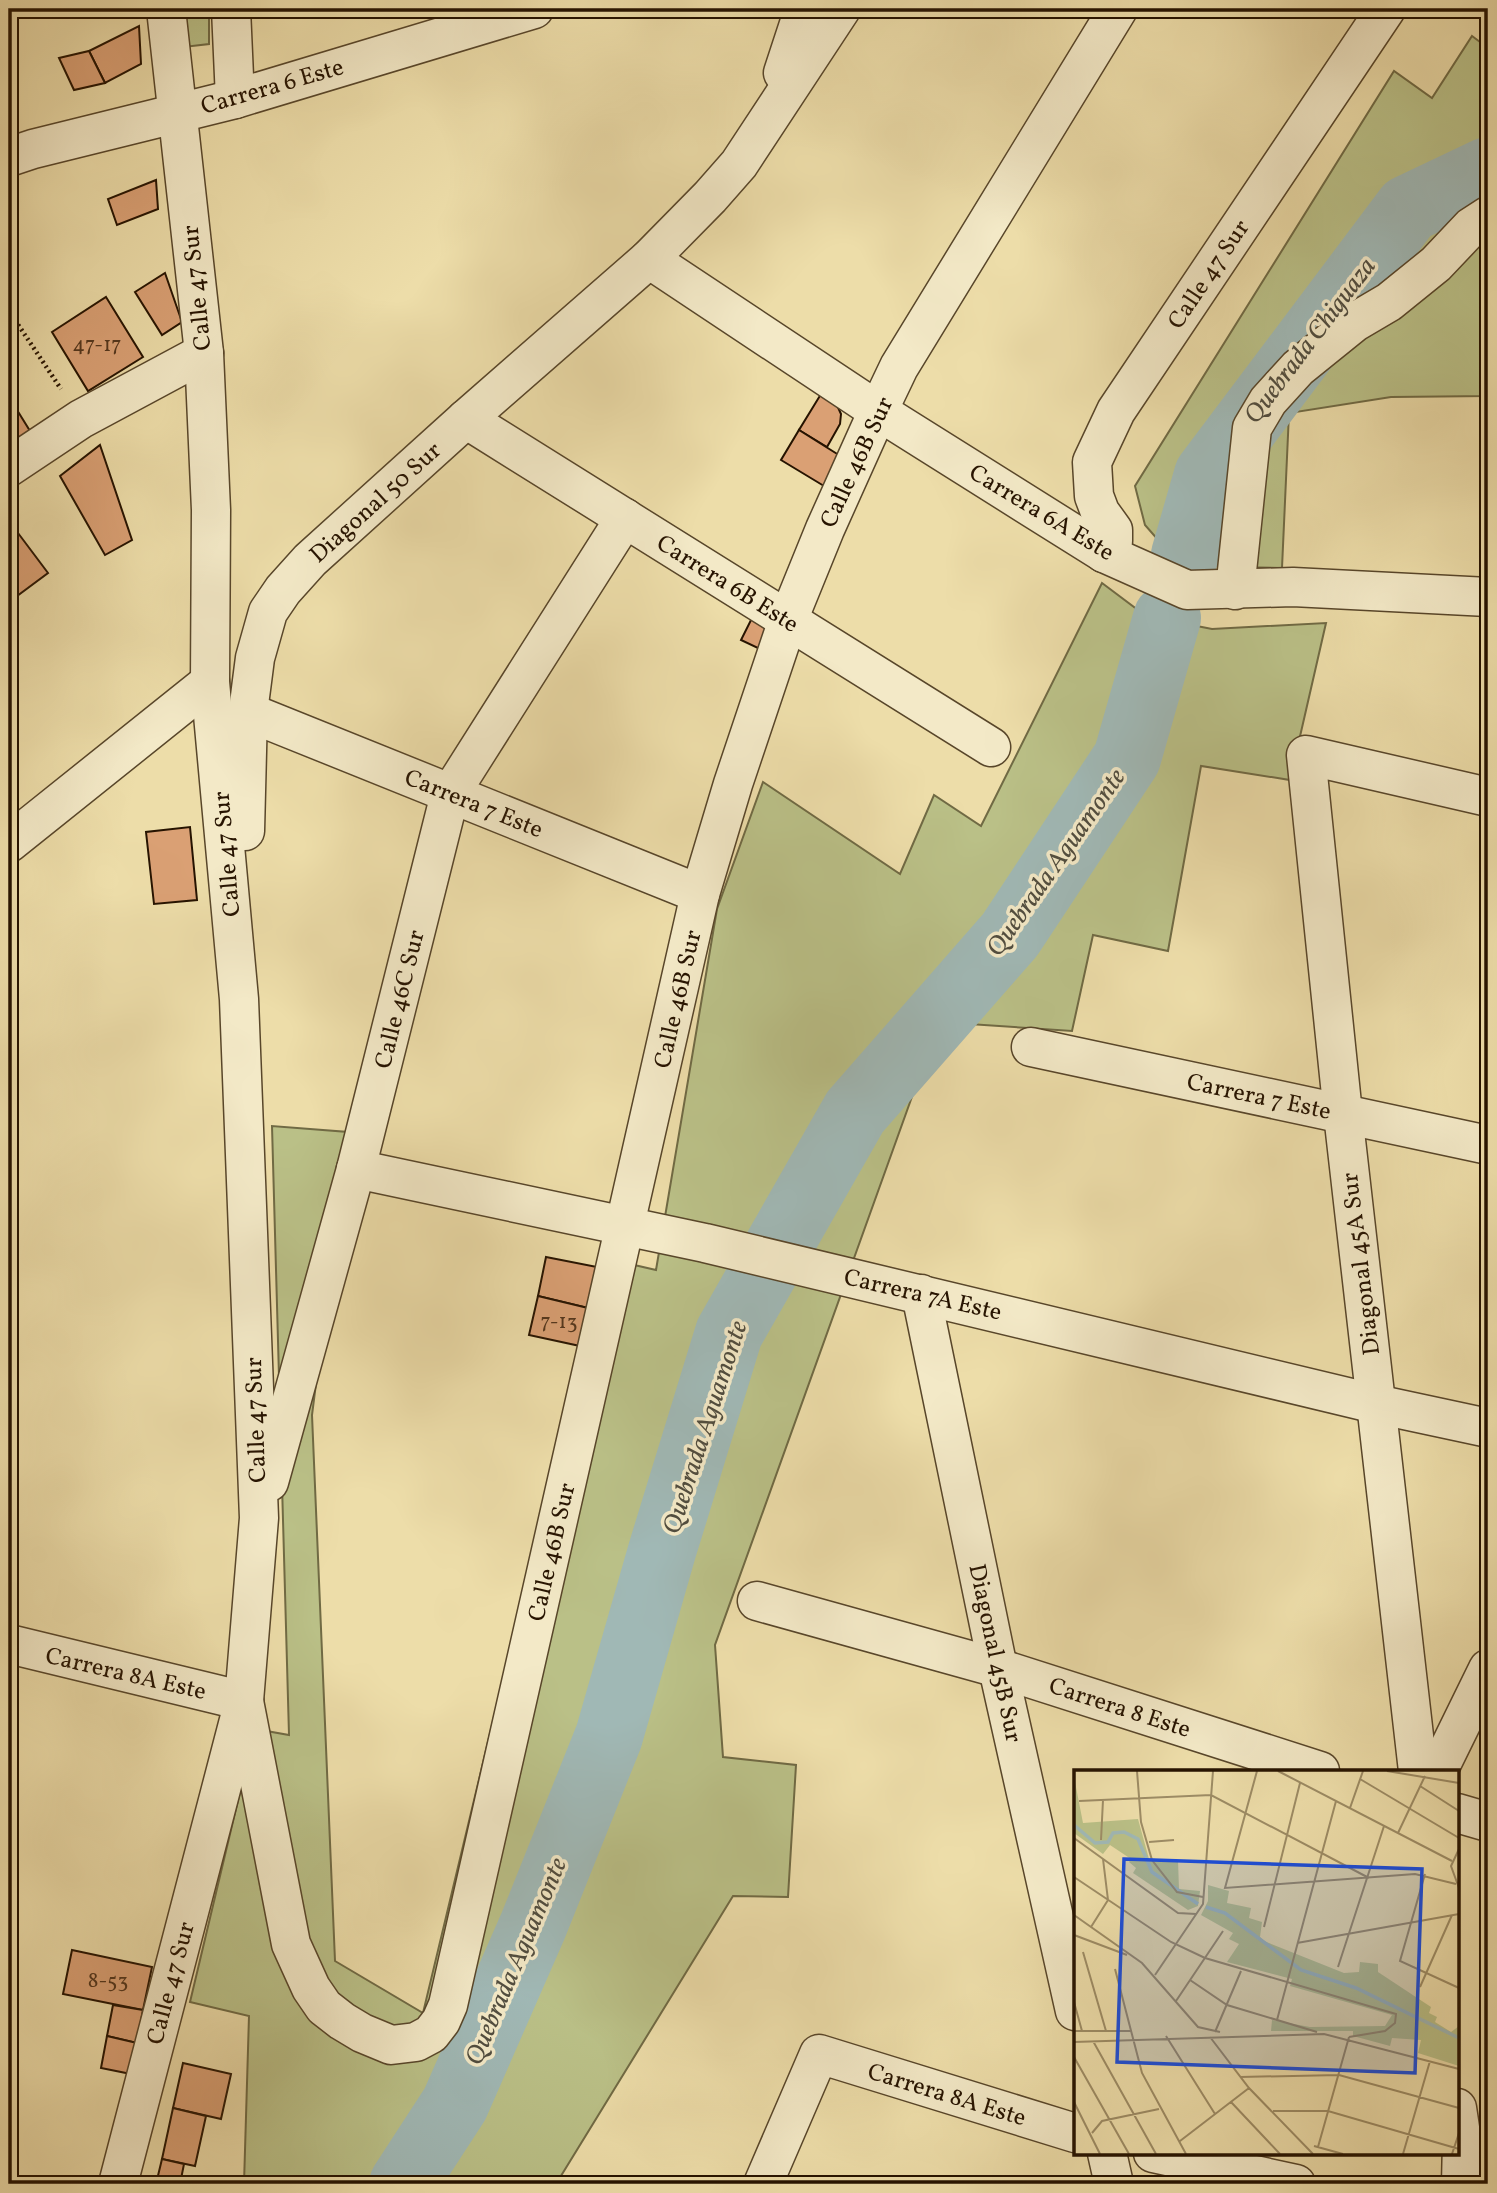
<svg xmlns="http://www.w3.org/2000/svg" width="1497" height="2193" font-family="Vollkorn,serif">
	<style>
		.green { fill: #bac087; stroke: #706a44; stroke-width: 2 }
		.lines { fill: none; stroke-linecap: round; stroke-linejoin: round }
		.river { stroke: #a0b8b5; stroke-width: 68 }
		.building { fill: #daa074; stroke: #261300; stroke-width: 2 }
		.minor-casing { stroke: #58462a; stroke-width: 41 }
		.path { stroke: #261300; stroke-width: 4.5; stroke-dasharray: 2 3.5; stroke-linecap: butt }
		.minor { stroke: #f3e9c7; stroke-width: 38 }
		.labels { text-anchor: middle; stroke-width: 7; stroke-linejoin: round; paint-order: stroke }
		.number-label { font-size: 21px; fill: #53361d }
		.street-label { font-size: 24px; fill: #261300; stroke: #f3e9c7 }
		.water-label { font-size: 26px; font-style: italic; fill: #514d3f; stroke: #f3e9c7 }
		.inset-river { fill: none; stroke: #a0b8b5; stroke-width: 3.5 }
		.inset-road { fill: none; stroke: #9d8c65; stroke-width: 2 }
		.view { fill: #1d4ed8; fill-opacity: 0.15; stroke: #1d4ed8; stroke-width: 3.5 }
		.inset-edge { fill: none; stroke: #261300; stroke-width: 3.5 }
	</style>
	<rect width="100%" height="100%" fill="#eddda9"/>
	<filter id="stains"><feTurbulence type="fractalNoise" baseFrequency=".00286" numOctaves="4"/><feColorMatrix values="0 0 0 0 .2 0 0 0 0 .09 0 0 0 0 .02 0 0 0 .5 -.17"/></filter>
	<radialGradient id="worn" r=".72"><stop offset=".6" stop-color="#630" stop-opacity="0"/><stop offset="1" stop-color="#630" stop-opacity=".3"/></radialGradient>
	<!-- green -->
	<g class="green">
		<path d="M181,9H209V44L184,47Z"/>
		<path d="M1472,36L1488,48V396L1391,397L1289,413L1282,568L1233,567L1173,557L1145,525L1135,486L1394,71L1432,98Z"/>
		<path d="M1102,583L1146,616L1212,629L1326,623L1290,780L1201,766L1168,951L1093,935L1072,1031L954,1023L927,1055L715,1645L723,1757L796,1765L788,1897L733,1896L556,2184H244L249,2016L190,2002L255,1729L289,1735L272,1126L348,1132L312,1415L335,1961L423,2013L604,1258L656,1270L717,909L763,782L900,874L934,795L981,826Z"/>
	</g>
	<g class="lines">
		<!-- river -->
		<g class="river">
			<path d="M1185,555L1208,475L1408,209L1488,171"/>
			<path d="M403,2184L455,2104L533,1926L609,1736L662,1551L729,1333L855,1112L1010,935L1127,758L1167,618"/>
		</g>
	</g>
	<!-- building -->
	<g class="building">
		<path d="M139,26L141,64L105,83L89,51Z"/>
		<path d="M89,51L105,83L74,90L59,58Z"/>
		<path d="M156,180L158,209L117,225L108,199Z"/>
		<path d="M165,273L182,322L162,335L135,292Z"/>
		<path d="M106,297L143,357L88,391L52,332Z"/>
		<path d="M821,394L836,403L841,414L840,424L827,447L799,430Z"/>
		<path d="M9,397L30,431L9,445Z"/>
		<path d="M799,430L842,457L824,486L781,460Z"/>
		<path d="M100,445L132,540L105,555L60,476Z"/>
		<path d="M9,521L48,573L9,602Z"/>
		<path d="M755,612L775,622L762,650L741,640Z"/>
		<path d="M190,827L197,900L154,904L146,832Z"/>
		<path d="M546,1257L597,1267L588,1308L538,1296Z"/>
		<path d="M538,1296L588,1308L580,1346L529,1335Z"/>
		<path d="M72,1950L152,1967L143,2010L63,1994Z"/>
		<path d="M113,2005L143,2010L137,2043L107,2036Z"/>
		<path d="M107,2036L137,2043L131,2074L101,2068Z"/>
		<path d="M183,2063L231,2074L221,2119L173,2108Z"/>
		<path d="M173,2108L206,2116L195,2166L162,2159Z"/>
		<path d="M162,2159L184,2164L180,2184H156Z"/>
	</g>
	<g class="lines">
		<defs>
			<g id="minor">
				<path d="M231,9L235,99"/>
				<path d="M783,73L804,9"/>
				<path d="M9,157L33,149L235,99L534,9"/>
				<path d="M649,259L878,411L1104,553L1187,590L1293,587L1488,597"/>
				<path d="M466,419L991,747"/>
				<path d="M9,467L81,419L204,353"/>
				<path d="M1104,553L1113,541V530L1100,512L1094,496L1092,462L1116,411L1386,9"/>
				<path d="M1235,590L1252,428L1268,401L1298,368L1355,322L1389,302L1436,264L1471,227L1488,216"/>
				<path d="M248,712L700,894"/>
				<path d="M245,831L248,712L255,658L268,612L283,590L310,560L466,419L649,259L710,197L739,164L841,9"/>
				<path d="M9,843L210,682"/>
				<path d="M1031,1047L1488,1145"/>
				<path d="M356,1169L705,1243L1376,1404L1488,1428"/>
				<path d="M921,1294L998,1668L1075,2011"/>
				<path d="M269,1482L356,1169L450,794L625,518"/>
				<path d="M757,1601L998,1668L1320,1771"/>
				<path d="M9,1644L244,1701"/>
				<path d="M244,1701L291,1944L311,1988L324,2007L342,2021L362,2033L391,2045L416,2042L431,2034L441,2021L448,2005L700,894L733,784L788,620L825,529L878,411L899,367L1118,9"/>
				<path d="M1418,1771L1343,1114L1306,755L1488,797"/>
				<path d="M1438,1771L1488,1669"/>
				<path d="M1457,1813L1488,1822"/>
				<path d="M1457,2108L1462,2141L1461,2184"/>
				<path d="M1107,2153L1114,2184"/>
				<path d="M1153,2153L1296,2184"/>
				<path d="M118,2184L244,1701L259,1518L239,999L210,682L211,510L204,353L166,9"/>
				<path d="M763,2184L819,2054L1075,2133"/>
			</g>
		</defs>
		<!-- minor casing -->
		<use href="#minor" class="minor-casing"/>
		<!-- path -->
		<path class="path" d="M9,311L61,389"/>
		<!-- minor -->
		<use href="#minor" class="minor"/>
	</g>
	<g class="labels">
		<!-- number labels -->
		<g class="number-label">
			<text x="97" y="351">47-17</text>
			<text x="559" y="1328">7-13</text>
			<text x="108" y="1987">8-53</text>
		</g>
		<!-- street labels -->
		<g class="street-label">
			<text transform="translate(272 86) rotate(-16)" y="8">Carrera 6 Este</text>
			<text transform="translate(1208 274) rotate(-56)" y="8">Calle 47 Sur</text>
			<text transform="translate(196 288) rotate(-96)" y="8">Calle 47 Sur</text>
			<text transform="translate(856 462) rotate(-65)" y="8">Calle 46B Sur</text>
			<text transform="translate(375 502) rotate(-42)" y="8">Diagonal 50 Sur</text>
			<text transform="translate(1042 512) rotate(31)" y="8">Carrera 6A Este</text>
			<text transform="translate(728 583) rotate(32)" y="8">Carrera 6B Este</text>
			<text transform="translate(474 803) rotate(22)" y="8">Carrera 7 Este</text>
			<text transform="translate(226 854) rotate(-95)" y="8">Calle 47 Sur</text>
			<text transform="translate(399 999) rotate(-76)" y="8">Calle 46C Sur</text>
			<text transform="translate(677 999) rotate(-77)" y="8">Calle 46B Sur</text>
			<text transform="translate(1259 1096) rotate(12)" y="8">Carrera 7 Este</text>
			<text transform="translate(1360 1264) rotate(-97)" y="8">Diagonal 45A Sur</text>
			<text transform="translate(923 1294) rotate(13)" y="8">Carrera 7A Este</text>
			<text transform="translate(255 1420) rotate(-92)" y="8">Calle 47 Sur</text>
			<text transform="translate(551 1552) rotate(-77)" y="8">Calle 46B Sur</text>
			<text transform="translate(996 1653) rotate(78)" y="8">Diagonal 45B Sur</text>
			<text transform="translate(126 1673) rotate(13)" y="8">Carrera 8A Este</text>
			<text transform="translate(1120 1707) rotate(18)" y="8">Carrera 8 Este</text>
			<text transform="translate(170 1983) rotate(-75)" y="8">Calle 47 Sur</text>
			<text transform="translate(947 2094) rotate(17)" y="8">Carrera 8A Este</text>
		</g>
		<!-- water labels -->
		<g class="water-label">
			<text transform="translate(1309 340) rotate(-53)" y="9">Quebrada Chiguaza</text>
			<text transform="translate(1055 862) rotate(-55)" y="9">Quebrada Aguamonte</text>
			<text transform="translate(704 1427) rotate(-72)" y="9">Quebrada Aguamonte</text>
			<text transform="translate(515 1961) rotate(-67)" y="9">Quebrada Aguamonte</text>
		</g>
	</g>
	<!-- overview -->
	<g transform="translate(1074 1770)">
		<rect width="385" height="385" fill="#eddda9"/>
		<path d="M1,12L9,53L64,49L75,89L104,90L105,119L126,121L124,136L114,140L59,103L62,98L55,92L57,89L36,75L29,84L0,63ZM134,115L155,121L153,133L177,138L175,148L188,152L186,167L190,171L270,203L285,202L286,192L304,194V202L357,237L355,243L363,247L361,252L377,262L385,256V296L344,283L347,270L318,268L316,276L279,266V261H197L198,250L236,257L311,256L318,245L216,216L218,209L153,192L165,174L155,169L159,163L127,145L134,131Z" fill="#bac087"/>
		<path class="inset-river" d="M0,55L21,73L34,72L39,63L50,62L64,69L78,102L124,134M132,137L151,143L227,200L282,218L385,268"/>
		<path class="inset-road" d="M63,1L67,52L78,90L103,122L129,127M183,1L151,118L341,104L382,114M204,1L378,91M313,1L385,13M286,9L385,68M346,16L385,41M5,31L137,25L295,108M276,38L289,1M324,63L351,6M0,68L104,143L122,144M27,70L29,30M75,72L100,70M385,79L377,96L385,118M351,104L326,191L385,218M0,107L97,172L131,188L322,244L321,253L311,261L275,267M0,145L68,193L124,257L146,262M17,157L34,130L29,89M190,157L226,13M0,165L53,185M223,173L385,144M9,182L32,261M264,197L310,56M41,199L68,303L112,384M81,205L129,134L139,1M116,210L153,235L243,262M346,217L378,145M102,231L149,161M0,232L8,261M203,250L262,31M0,261H57M141,262L167,201M92,266L141,344M136,267L175,318L239,384M19,271L82,384M0,272L250,264L385,299M0,287L55,384M166,307L265,305L385,338M0,332L26,384M157,332L206,384M199,341H254L385,379M18,363L28,351L85,339M106,371L175,318M240,376L269,384M244,377L275,267M329,384L356,291M378,384L385,363"/>
		<path class="view" d="M50,89L348,99L341,303L43,292Z"/>
		<rect width="385" height="385" class="inset-edge"/>
	</g>
	<!-- margin -->
	<rect width="1497" height="2193" fill="none" stroke="#eddda9" stroke-width="35"/>
	<rect x="10" y="10" width="1476" height="2172" fill="none" stroke="#261300" stroke-width="3.5"/>
	<rect x="18" y="18" width="1462" height="2158" fill="none" stroke="#261300" stroke-width="2"/>
	<rect width="100%" height="100%" filter="url(#stains)"/>
	<rect width="100%" height="100%" fill="url(#worn)"/>
</svg>
